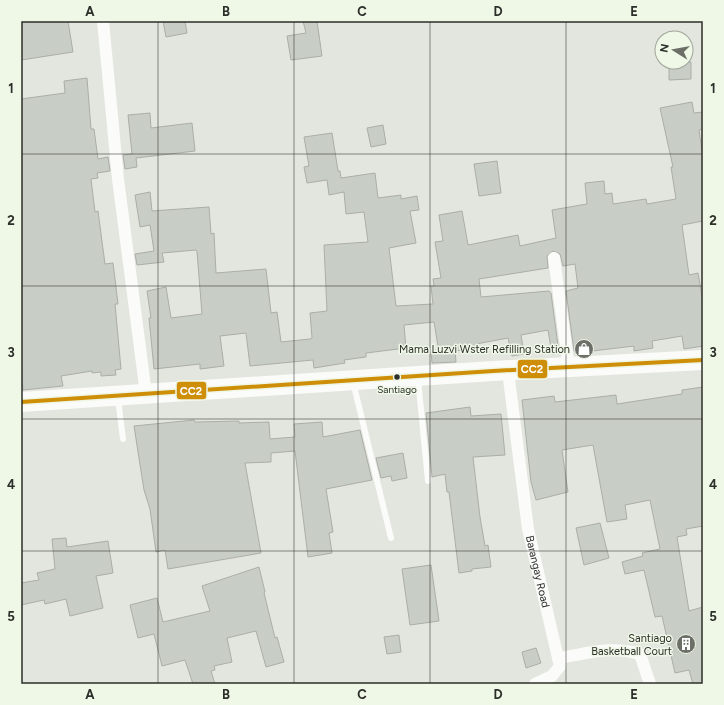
<svg xmlns="http://www.w3.org/2000/svg" width="724" height="705" font-family="Figtree,sans-serif">
	<style>
		.building { fill: #c8cdc5; stroke: #abaea8 }
		.lines { fill: none; stroke-linecap: round; stroke-linejoin: round }
		.service { stroke: #fbfbfa; stroke-width: 6 }
		.minor { stroke: #fbfbfa; stroke-width: 12 }
		.trunk { stroke: #fbfbfa; stroke-width: 20 }
		.bus-1-casing { stroke: #eff7e7; stroke-width: 7 }
		.bus-1 { stroke: #ce8e08; stroke-width: 4 }
		.grid { fill: none; stroke: #2c2f29; stroke-width: 1; stroke-opacity: 0.55 }
		.bus-dot { fill: #2c2f29; stroke: #eff7e7; stroke-width: 1.5 }
		.labels { text-anchor: middle; stroke-width: 3; stroke-linejoin: round; paint-order: stroke }
		.bus-label { font-size: 10px; fill: #2c2f29; stroke: #eff7e7 }
		.poi-label { font-size: 11px; fill: #2c2f29; stroke: #eff7e7; text-anchor: end }
		.street-label { font-size: 11px; fill: #2c2f29; stroke: #eff7e7 }
		.line-badge { stroke: #eff7e7; stroke-width: 1.5 }
		.badge-label { font-size: 11px; text-anchor: middle; font-weight: bold; fill: #fff }
		.neatline { fill: none; stroke: #2c2f29; stroke-width: 1.5 }
		.grid-label { font-size: 13px; text-anchor: middle; font-weight: bold; fill: #2c2f29 }
	</style>
	<rect width="100%" height="100%" fill="#e2e6de"/>
	<!-- building -->
	<g class="building">
		<path d="M30,21H68L73,52L21,60V22Z"/>
		<path d="M163,21H185L187,33L166,37Z"/>
		<path d="M303,21H317L322,56L291,60L287,36L306,33Z"/>
		<path d="M669,62H691V79L669,80Z"/>
		<path d="M87,78L91,129H94L98,159L108,157L110,171L97,173L98,178L91,179L95,212L98,211L105,264L113,263L118,304H115L121,369L115,370L116,375L101,376V372L92,373V371L61,376L63,386L23,390L21,367V99L65,93L64,81Z"/>
		<path d="M692,102L694,113L703,112V129L699,130L703,157V221L682,225L689,275L698,273L703,302V346L684,349L682,336L652,341L653,348L634,351V346L576,353L574,351L566,291L578,288L575,264L563,266L560,254L553,251L547,256L548,268L479,279L481,297L549,291L551,293L559,353L552,354L548,330L521,335L524,354L512,356L508,338L476,344L477,348L455,351L456,362L432,363L431,352H439L434,322L404,325L406,348L366,353V357L344,360L345,363L314,368L313,360L250,366L246,333L220,336L224,366L200,369V364L154,369L149,318H151L147,291L166,287L171,318L202,314L197,252L196,250L162,253L164,262L137,265L135,254L154,251L150,225L140,227L135,195L150,192L152,211L209,207L211,234L214,233L216,273L266,269L271,313L277,312L281,342L310,339L312,338L310,313L327,311L324,245L368,242L364,212L346,214L344,192L329,195L327,180L307,183L304,167L309,166L304,137L332,133L338,171H340L341,178L375,173L378,198L401,195V199L417,196L419,210L410,211L416,243L389,248L396,306L433,304L431,286H434L433,279L441,278L435,242L443,241L439,215L462,211L468,245L518,235L520,246L556,238L552,210L587,204L585,183L604,181L605,194L612,193L613,204L646,199L647,204L676,199L671,167H673L660,108Z"/>
		<path d="M150,113L151,128L192,123L195,151L136,158L137,167L125,169L123,155L132,154L128,115Z"/>
		<path d="M383,125L386,144L371,147L367,128Z"/>
		<path d="M497,161L501,193L479,196L474,164Z"/>
		<path d="M703,387V526L686,529L687,535L677,537L689,611L703,607V684H693L689,670L675,673L662,616L655,617L644,570L625,574L622,562L643,556L642,553L660,549L650,500L625,505L627,519L607,522L593,445L562,450L568,492L536,500L531,482L522,400L554,396L555,402L616,395L617,404L682,394V390Z"/>
		<path d="M470,407L471,416L501,414L505,455L473,457L480,517L485,546L488,545L491,567L472,569V571L459,573L449,492H447L445,474L432,477L426,413Z"/>
		<path d="M194,420L195,422L239,421V423L269,422L270,439L295,437L294,424L322,422L323,437L360,430L372,480L326,489L333,532L329,533L332,553L308,557L295,451L271,453V462L245,463L261,553L168,569L165,550L156,552L150,509L144,490L134,426Z"/>
		<path d="M403,453L407,478L392,481L391,476L381,478L376,458Z"/>
		<path d="M600,523L609,558L584,565L576,528Z"/>
		<path d="M66,538L67,547L108,541L113,573L96,576L103,608L70,616L66,599L45,604L44,600L21,605V583L39,580L37,573L55,569L52,539Z"/>
		<path d="M431,565L439,621L410,625L402,569Z"/>
		<path d="M259,567L265,592L264,593L275,638L277,637L284,662L266,667L256,631L227,638L232,662L214,666L215,670L211,671L215,684H193L185,660L162,666L154,634L138,638L130,605L157,598L163,622L210,611L202,586Z"/>
		<path d="M399,635L401,652L387,654L384,637Z"/>
		<path d="M536,648L541,663L526,668L522,652Z"/>
	</g>
	<g class="lines">
		<!-- service -->
		<g class="service">
			<path d="M418,379L428,481"/>
			<path d="M353,382L391,538"/>
			<path d="M118,399L123,439"/>
		</g>
		<!-- minor -->
		<g class="minor">
			<path d="M103,21L118,179L146,394"/>
			<path d="M554,258L569,368"/>
			<path id="s1" d="M508,371L528,529L558,658C586,654 612,645 640,654L650,684"/>
			<path d="M535,684L552,676L560,666L558,658"/>
		</g>
		<!-- trunk -->
		<path class="trunk" d="M21,402L493,371L703,360"/>
		<defs>
			<path id="bus-1" d="M21,402L493,371L703,360"/>
		</defs>
		<!-- bus-1 casing -->
		<use href="#bus-1" class="bus-1-casing"/>
		<!-- bus-1 -->
		<use href="#bus-1" class="bus-1"/>
	</g>
	<!-- grid -->
	<path class="grid" d="M158,21V684M294,21V684M430,21V684M566,21V684M21,154H703M21,286H703M21,419H703M21,551H703"/>
	<!-- icons -->
	<defs>
		<symbol id="shop-disc" viewBox="-11 -11 22 22"><circle r="9.5" fill="#6c6f68" stroke="#eff7e7"/><path d="M-5-2.5h2.3a2.7 3.5 0 0 1 5.4 0H5L5.5 6h-11ZM-1.5-2.5h3a1.5 2.3 0 0 0-3 0Z" fill="#fff"/></symbol>
		<symbol id="building-disc" viewBox="-11 -11 22 22"><circle r="9.5" fill="#6c6f68" stroke="#eff7e7"/><path d="M-4-6H4V6H1V3H-1V6H-4ZM-2.5-4.3h1.7v1.8h-1.7ZM.8-4.3h1.7v1.8H.8ZM-2.5-1h1.7V.8h-1.7ZM.8-1h1.7V.8H.8Z" fill="#fff"/></symbol>
	</defs>
	<g fill-rule="evenodd">
		<use href="#shop-disc" x="573" y="338" width="22" height="22"/>
		<use href="#building-disc" x="675" y="633" width="22" height="22"/>
	</g>
	<!-- markers -->
	<circle class="bus-dot" cx="397" cy="377" r="3.5"/>
	<g class="labels">
		<!-- bus labels -->
		<g class="bus-label">
			<text x="397" y="393">Santiago</text>
		</g>
		<!-- poi labels -->
		<g class="poi-label">
			<text x="570" y="353">Mama Luzvi Wster Refilling Station</text>
			<text x="672" y="642">Santiago<tspan x="672" dy="13">Basketball Court</tspan></text>
		</g>
		<!-- street labels -->
		<g class="street-label">
			<text dy="4" stroke="none"><textPath href="#s1" startOffset="203">Barangay Road</textPath></text>
		</g>
	</g>
	<g class="line-badge">
		<rect x="517" y="359" width="31" height="20" rx="4" fill="#ce8e08"/>
		<rect x="176" y="381" width="31" height="19" rx="4" fill="#ce8e08"/>
	</g>
	<g class="badge-label">
		<text x="532" y="373">CC2</text>
		<text x="191" y="395">CC2</text>
	</g>
	<!-- border -->
	<rect width="724" height="705" fill="none" stroke="#eff7e7" stroke-width="44"/>
	<!-- north arrow -->
	<g transform="translate(674 50) rotate(281)"><circle r="19" fill="#eff7e7" stroke="#a1a79b"/>
	<path d="M0-3L7 15L0 10L-7 15Z" fill="#6c6f68"/>
	<text y="-6" font-size="11" font-weight="bold" text-anchor="middle" fill="#2c2f29">N</text>
	</g>
	<rect x="22" y="22" width="680" height="661" class="neatline"/>
	<g class="grid-label">
		<text x="90" y="16">A</text>
		<text x="226" y="16">B</text>
		<text x="362" y="16">C</text>
		<text x="498" y="16">D</text>
		<text x="634" y="16">E</text>
		<text x="11" y="93">1</text>
		<text x="713" y="93">1</text>
		<text x="11" y="225">2</text>
		<text x="713" y="225">2</text>
		<text x="11" y="357">3</text>
		<text x="713" y="357">3</text>
		<text x="11" y="489">4</text>
		<text x="713" y="489">4</text>
		<text x="11" y="621">5</text>
		<text x="713" y="621">5</text>
		<text x="90" y="699">A</text>
		<text x="226" y="699">B</text>
		<text x="362" y="699">C</text>
		<text x="498" y="699">D</text>
		<text x="634" y="699">E</text>
	</g>
</svg>
